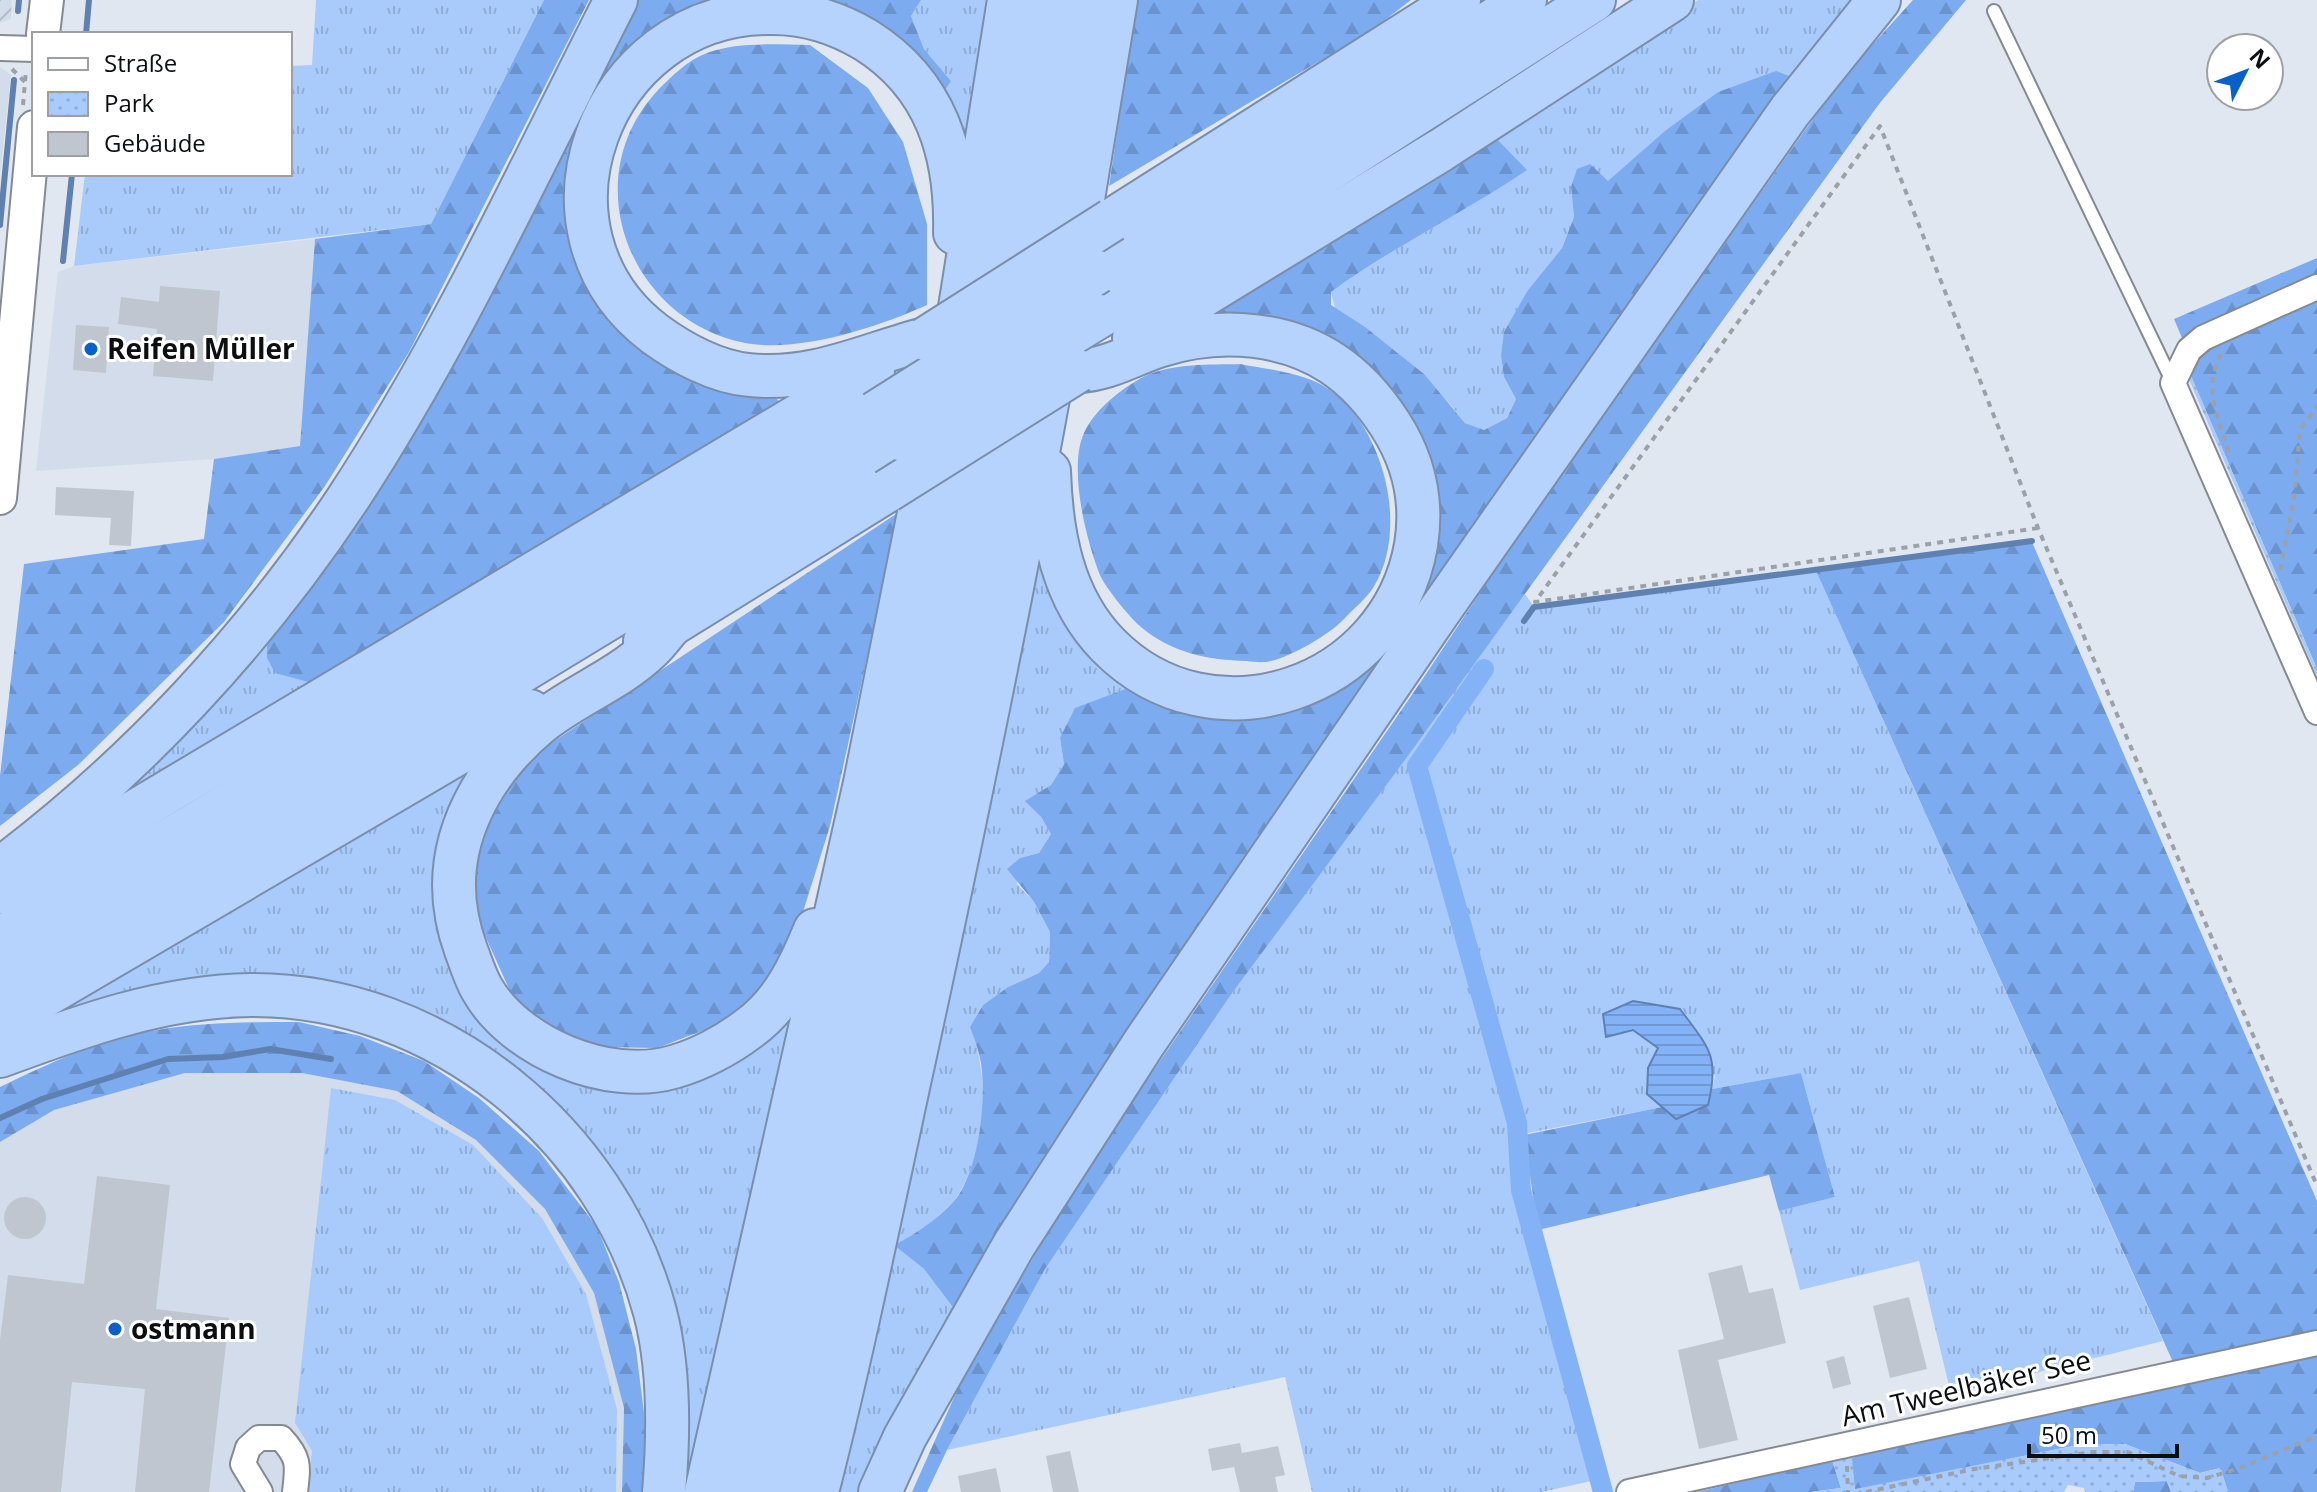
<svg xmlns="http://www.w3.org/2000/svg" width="2317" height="1492" font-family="'Open Sans',sans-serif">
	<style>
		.built { fill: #d2dceb }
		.industrial { fill: url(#industrial-furrows) }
		.grass { fill: url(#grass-tufts) }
		.forest { fill: url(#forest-firs) }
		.park { fill: url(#park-dots) }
		.water { fill: url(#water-rules); stroke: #5f81b2; stroke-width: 2 }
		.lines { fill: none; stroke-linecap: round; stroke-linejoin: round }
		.stream { stroke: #5f81b2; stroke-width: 6 }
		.canal { stroke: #83b2f7; stroke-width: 20 }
		.building { fill: #c0c6cf }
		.lane-casing { stroke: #858a92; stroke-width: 16 }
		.street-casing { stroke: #858a92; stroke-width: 28 }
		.secondary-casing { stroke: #858a92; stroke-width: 36 }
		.highway-casing { stroke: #7a8eab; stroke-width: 46 }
		.path { stroke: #9ca1a8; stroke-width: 4; stroke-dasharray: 6 6; stroke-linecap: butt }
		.lane { stroke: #fff; stroke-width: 12 }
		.street { stroke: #fff; stroke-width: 24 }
		.secondary { stroke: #fff; stroke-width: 32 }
		.highway { stroke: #b6d3fe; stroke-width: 42 }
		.highway-bridge-casing { stroke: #7a8eab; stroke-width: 46; stroke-linecap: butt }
		.highway-bridge { stroke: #b6d3fe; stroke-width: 42 }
		.poi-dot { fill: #0861ca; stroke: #fff; stroke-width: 3 }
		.labels { text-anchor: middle; stroke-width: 6; stroke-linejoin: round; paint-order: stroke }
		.poi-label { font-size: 28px; font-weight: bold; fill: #0c0e11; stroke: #fff; text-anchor: start }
		.street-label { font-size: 28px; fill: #0c0e11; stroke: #fff }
	</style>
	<defs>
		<pattern id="industrial-furrows" width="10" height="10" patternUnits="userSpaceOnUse" patternTransform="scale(2)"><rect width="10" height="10" fill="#d2dceb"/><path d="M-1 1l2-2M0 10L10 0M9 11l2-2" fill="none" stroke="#b3bcc8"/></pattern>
		<pattern id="grass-tufts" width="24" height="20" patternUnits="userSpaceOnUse" patternTransform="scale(2)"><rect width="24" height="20" fill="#a8cbfc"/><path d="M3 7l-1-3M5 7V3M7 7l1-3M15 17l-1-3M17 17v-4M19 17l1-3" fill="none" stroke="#8fadd7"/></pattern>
		<pattern id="forest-firs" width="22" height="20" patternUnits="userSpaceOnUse" patternTransform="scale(2)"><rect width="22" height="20" fill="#7cabef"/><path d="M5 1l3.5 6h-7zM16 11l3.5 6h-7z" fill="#6a92cc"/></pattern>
		<pattern id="park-dots" width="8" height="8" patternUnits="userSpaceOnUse" patternTransform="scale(2)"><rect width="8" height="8" fill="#a8cbfc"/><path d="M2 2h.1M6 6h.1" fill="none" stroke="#8fadd7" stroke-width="1.8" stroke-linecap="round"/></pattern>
		<pattern id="water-rules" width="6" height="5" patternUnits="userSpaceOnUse" patternTransform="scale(2)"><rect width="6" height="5" fill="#83b2f7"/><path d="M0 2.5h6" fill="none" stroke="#7098d3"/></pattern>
	</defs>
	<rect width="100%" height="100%" fill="#e1e7f0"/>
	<!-- built -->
	<g class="built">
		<path d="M0,67L11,75L0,175Z"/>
		<path d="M315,239L300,446L214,459L36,471L58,272L74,266Z"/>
		<path d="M185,1073H302L397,1091L476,1140L545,1209L594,1293L624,1408L622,1492H616L617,1409L586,1295L542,1218L295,1423L312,1451L307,1492H0V1142L54,1110Z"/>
	</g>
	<!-- industrial -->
	<path class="industrial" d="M0,0H12L11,19L0,23Z"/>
	<!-- grass -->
	<g class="grass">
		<path d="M316,0H544L431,224L74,266L85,174H290V66L312,65Z"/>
		<path d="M921,0H993L964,164L935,88L951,81L924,49L911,16Z"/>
		<path d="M1698,0H1866L1799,80L1745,83L1718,92L1666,130L1608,182L1571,187L1574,217L1562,248L1528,290L1501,356L1504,377L1516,399L1507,418L1484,430L1465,423L1449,403L1398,353L1335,308L1331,292C1394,247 1462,213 1526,170L1492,134Z"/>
		<path d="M1040,550L1144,682L1060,738L1064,764L1051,785L1026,801L1041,817L1051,834L1039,853L1020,858L1017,884L1034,902L1050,932L1049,962L1039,973L1008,987L983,1005L971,1026C974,1038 979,1051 980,1063C987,1102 981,1155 961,1190C951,1210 915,1235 895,1245L924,1269L958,1314L869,1492H834Z"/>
		<path d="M1816,571L2163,1341L1951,1394L1919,1261L1800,1290L1779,1211L1835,1197L1801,1073L1712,1089L1715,1077L1680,1010L1605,1036L1633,1029L1658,1048L1648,1068L1647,1093L1662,1107L1512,1136L1513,1189L1596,1480L1542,1492H1312L1285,1377L947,1450L1045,1269L1230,996L1525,594L1534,607Z"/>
		<path d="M267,627L323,686L46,849Z"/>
		<path d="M483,762L471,785L459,965L633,1083L806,982L689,1492H674L622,1203L361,999L0,1046Z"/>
		<path d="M331,1088L395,1100L473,1145L542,1218L586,1294L617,1409L616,1492H307L312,1451L295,1423Z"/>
	</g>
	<!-- forest -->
	<g class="forest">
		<path d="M544,0H589L409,352L325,486L224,622L78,765L0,826V776L24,564L204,539L214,459L300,446L315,239L431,224Z"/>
		<path d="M631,0H762L632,56L585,265L772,389L783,410L323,686L275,673L267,658V627Z"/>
		<path d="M784,0H921L911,16L924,49L951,81L945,90L935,88Z"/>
		<path d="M1137,0H1411L1372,30L1109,186Z"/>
		<path d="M1913,0H1966L1879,104L1410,753L1230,996L1045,1269L947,1450L927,1492H912L964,1375L1085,1170L1420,683L1541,501L1843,77Z"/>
		<path d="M810,45L868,88L903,142L927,224V305C878,327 800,353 745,343C629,320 574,178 659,89C673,75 688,60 707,53C739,41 776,45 810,45Z"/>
		<path d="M1776,71L1799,80L958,1314L924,1269L894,1245C915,1235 950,1211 961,1191C980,1158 986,1100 981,1063C979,1051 974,1038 970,1027L983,1005L1008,987L1039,973L1049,962L1050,932L1034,902L1007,869L1020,858L1039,853L1051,834L1041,817L1025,801L1051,785L1064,764L1060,738L1075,708L1144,682L1350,673L1431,464L1394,390L1337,342L1203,320L1492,134L1527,170C1463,213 1393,247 1331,292V305L1365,327L1424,374L1465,423L1484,430L1507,418L1516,399L1504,377L1501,356L1504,332L1528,290L1562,248L1574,217L1571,187L1577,169L1590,164L1608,181L1666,130L1718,92Z"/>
		<path d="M2317,258V281L2182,338L2174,319Z"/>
		<path d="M2317,295V669L2191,376L2195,353Z"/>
		<path d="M1240,364C1266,369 1298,372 1322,385C1383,420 1411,528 1373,588C1366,599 1353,609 1344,619C1329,635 1292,656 1271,661C1264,663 1255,662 1247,661C1208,660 1172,653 1141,627C1130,618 1105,587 1100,575C1086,540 1068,468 1084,433C1095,409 1122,388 1145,376C1173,363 1210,365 1240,364Z"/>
		<path d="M899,512L830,826L792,947L759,994L710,1028L657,1048L602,1047L547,1025L513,998L475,913L477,845L524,761Z"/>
		<path d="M2032,542L2317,1201V1337L2173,1362L1816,571Z"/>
		<path d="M299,1022L360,1036L424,1061L479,1098L539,1151L597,1227L619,1282L636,1349L646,1429L642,1492H622L624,1408L594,1293L545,1209L476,1140L397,1091L302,1073H185L54,1110L0,1142V1087C48,1064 98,1040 151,1031C200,1022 250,1022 299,1022Z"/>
		<path d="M1801,1073L1835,1197L1779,1211L1769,1175L1538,1230L1524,1135L1662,1107L1676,1119L1708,1105L1712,1089Z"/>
		<path d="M2317,1354V1492H2228L2220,1468L2200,1473L2125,1444L2078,1445L1855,1490L1851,1458L1959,1430Z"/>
		<path d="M1832,1460L1841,1488L1811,1492H1697Z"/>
		<path d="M2167,1481L2171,1492H2133L2135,1482Z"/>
	</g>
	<!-- park -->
	<g class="park">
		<path d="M2196,353L2191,376L2317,669V676L2188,377Z"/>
		<path d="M1959,1430L1852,1458L1855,1489L2078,1445L2125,1444L2200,1473L2221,1468L2228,1492H2171L2167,1481L2135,1482L2133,1492H2085L2084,1488L2068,1485L2064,1492H1811L1841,1488L1832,1460L1697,1492H1681Z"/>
	</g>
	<!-- water -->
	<path class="water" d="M1633,1001L1680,1009C1709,1048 1720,1056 1708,1105L1676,1119L1647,1094L1648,1068L1658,1048L1633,1030L1606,1037L1603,1014Z"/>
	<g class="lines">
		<!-- stream -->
		<g class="stream">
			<path d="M18,11L19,0"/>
			<path d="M86,34L89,0"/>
			<path d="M0,225L14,80"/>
			<path d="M63,261L72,174"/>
			<path d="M1524,621L1534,607L2032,541"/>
			<path d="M0,1118L42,1099L168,1059L223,1057L270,1049L331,1059"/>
		</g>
		<!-- canal -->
		<path class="canal" d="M1484,669L1417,766L1517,1123L1521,1190L1603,1492"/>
	</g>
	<!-- building -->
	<g class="building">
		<path d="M160,286L220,291L213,381L153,376L157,329L118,324L121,297L159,302Z"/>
		<path d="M76,325L109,327L106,373L73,370Z"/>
		<path d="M56,487L134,491L131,546L109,545L111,518L55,515Z"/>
		<path d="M97,1176L170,1185L156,1309L229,1318L209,1492H135L145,1389L72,1382L61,1492H0V1340L8,1275L84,1284Z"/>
		<circle cx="25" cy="1218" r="21"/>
		<path d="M1742,1265L1749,1293L1773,1288L1786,1343L1718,1360L1738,1440L1699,1449L1678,1350L1724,1339L1708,1273Z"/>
		<path d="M1909,1297L1927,1369L1890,1378L1873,1306Z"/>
		<path d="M1844,1356L1851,1384L1833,1389L1826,1361Z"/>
		<path d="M1240,1443L1242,1453L1278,1446L1285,1475L1275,1477L1278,1492H1240L1234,1467L1212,1471L1208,1449Z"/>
		<path d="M1070,1451L1079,1492H1053L1046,1456Z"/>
		<path d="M996,1468L1001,1492H961L958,1476Z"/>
	</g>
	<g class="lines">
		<defs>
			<path id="lane" d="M1994,11L2173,383"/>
			<g id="street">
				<path d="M0,48L34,49"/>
				<path d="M2317,287L2203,338L2189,350L2173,383L2317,712"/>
				<path d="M260,1492L243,1464L248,1448L259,1438H281C300,1458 298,1466 295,1492"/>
				<path d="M1629,1492L2317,1343"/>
			</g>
			<g id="secondary">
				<path d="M43,34L47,0"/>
				<path d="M0,498L34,127"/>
			</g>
			<g id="highway">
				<path d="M1112,220L1459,0"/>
				<path d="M1071,271L1116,0"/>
				<path d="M1098,272L1525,0"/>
				<path d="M1030,298L1081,0"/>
				<path d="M1100,316L1594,0"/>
				<path d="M991,322L1008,235L1046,0"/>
				<path d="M1134,338L1441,150L1672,0"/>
				<path d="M925,339C865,355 812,382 749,375C716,372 681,353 655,334C518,231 600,14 768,13C803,12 836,22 866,40C936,84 957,153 955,233"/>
				<path d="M954,345L1009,0"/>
				<path d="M1049,471C1051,533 1062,598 1108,645C1212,751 1391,689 1416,545C1423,502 1414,461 1390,424C1357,373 1315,343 1254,336C1221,332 1189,336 1158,346C1131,355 1107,370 1078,371"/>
				<path d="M670,626C663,634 657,643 650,649C618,680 573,696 539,724C517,742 494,768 480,793C451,844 446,895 466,950C471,963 475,977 482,989C515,1047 608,1086 673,1067C699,1060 727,1045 748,1029C782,1005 800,967 815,930"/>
				<path d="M645,641L887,491"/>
				<path d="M0,869C134,769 254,640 347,500C451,342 530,168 616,0"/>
				<path d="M0,892L873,371"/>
				<path d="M0,938L191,827L875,413"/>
				<path d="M0,981C303,805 603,624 900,439"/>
				<path d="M0,1022L530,711"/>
				<path d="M0,1056C81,1026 164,996 251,995C438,994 608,1134 655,1312C670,1369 669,1433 664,1492"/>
				<path d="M706,1492L865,783L934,438"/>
				<path d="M740,1492C825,1133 908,774 974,410"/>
				<path d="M777,1492C864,1125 945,758 1013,387"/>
				<path d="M817,1492C854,1347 883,1201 915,1055C965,824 1013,593 1055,360"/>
				<path d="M880,1492L905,1437L1014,1245L1144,1043L1438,613L1790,111L1879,0"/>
			</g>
		</defs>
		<!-- lane casing -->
		<use href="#lane" class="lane-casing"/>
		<!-- street casing -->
		<use href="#street" class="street-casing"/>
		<!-- secondary casing -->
		<use href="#secondary" class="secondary-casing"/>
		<!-- highway casing -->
		<use href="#highway" class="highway-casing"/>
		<!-- path -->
		<g class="path">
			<path d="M12,69L25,82"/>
			<path d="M23,105L26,70"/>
			<path d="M2221,354C2202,392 2219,418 2230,456"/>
			<path d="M2038,528L1535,602L1880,126L2038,528L2317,1186"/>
			<path d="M2280,570L2294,499L2300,430L2317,406"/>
			<path d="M1847,1466L1848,1492"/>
			<path d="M1866,1492L1974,1469L2093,1452H2128L2179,1476L2207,1478L2240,1468L2317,1436"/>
		</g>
		<!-- lane -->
		<use href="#lane" class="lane"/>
		<!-- street -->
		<use href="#street" class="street"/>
		<!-- secondary -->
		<use href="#secondary" class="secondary"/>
		<!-- highway -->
		<use href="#highway" class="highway"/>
		<defs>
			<g id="highway-bridge">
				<path d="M925,339L1112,220"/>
				<path d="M875,413L1098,272"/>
				<path d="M900,439L1100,316"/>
				<path d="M887,491L1078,371"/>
			</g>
		</defs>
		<!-- highway-bridge casing -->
		<use href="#highway-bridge" class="highway-bridge-casing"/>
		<!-- highway-bridge -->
		<use href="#highway-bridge" class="highway-bridge"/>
	</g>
	<!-- markers -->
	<g class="poi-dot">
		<circle cx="91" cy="349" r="8"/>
		<circle cx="115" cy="1329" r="8"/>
	</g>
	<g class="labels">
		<!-- poi labels -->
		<g class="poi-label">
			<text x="107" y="359">Reifen Müller</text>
			<text x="131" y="1339">ostmann</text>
		</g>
		<!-- street labels -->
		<g class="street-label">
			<text transform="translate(1966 1388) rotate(-13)" y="10">Am Tweelbäker See</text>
		</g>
	</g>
	<!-- legend -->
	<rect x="32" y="32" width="260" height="144" fill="#ffffff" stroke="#9e9fa0" stroke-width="2"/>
	<rect x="48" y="58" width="40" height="12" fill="#ffffff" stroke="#9e9fa0" stroke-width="2"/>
	<text x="104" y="72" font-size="24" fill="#0c0e11">Straße</text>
	<rect x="48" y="92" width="40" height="24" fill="url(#park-dots)" stroke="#9e9fa0" stroke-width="2"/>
	<text x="104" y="112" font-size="24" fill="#0c0e11">Park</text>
	<rect x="48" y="132" width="40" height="24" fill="#c0c6cf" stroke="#9e9fa0" stroke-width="2"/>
	<text x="104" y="152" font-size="24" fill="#0c0e11">Gebäude</text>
	<!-- north arrow -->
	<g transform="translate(2245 72) rotate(48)"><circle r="38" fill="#ffffff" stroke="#9e9fa0" stroke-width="2"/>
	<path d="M0-6L14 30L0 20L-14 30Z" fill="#0861ca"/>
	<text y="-12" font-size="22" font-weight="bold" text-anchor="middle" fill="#0c0e11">N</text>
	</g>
	<!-- scale -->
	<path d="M2029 1444v12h148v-12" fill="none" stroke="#0c0e11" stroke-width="4"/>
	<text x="2041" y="1444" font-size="24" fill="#0c0e11" stroke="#ffffff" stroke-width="6" paint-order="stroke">50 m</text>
</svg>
